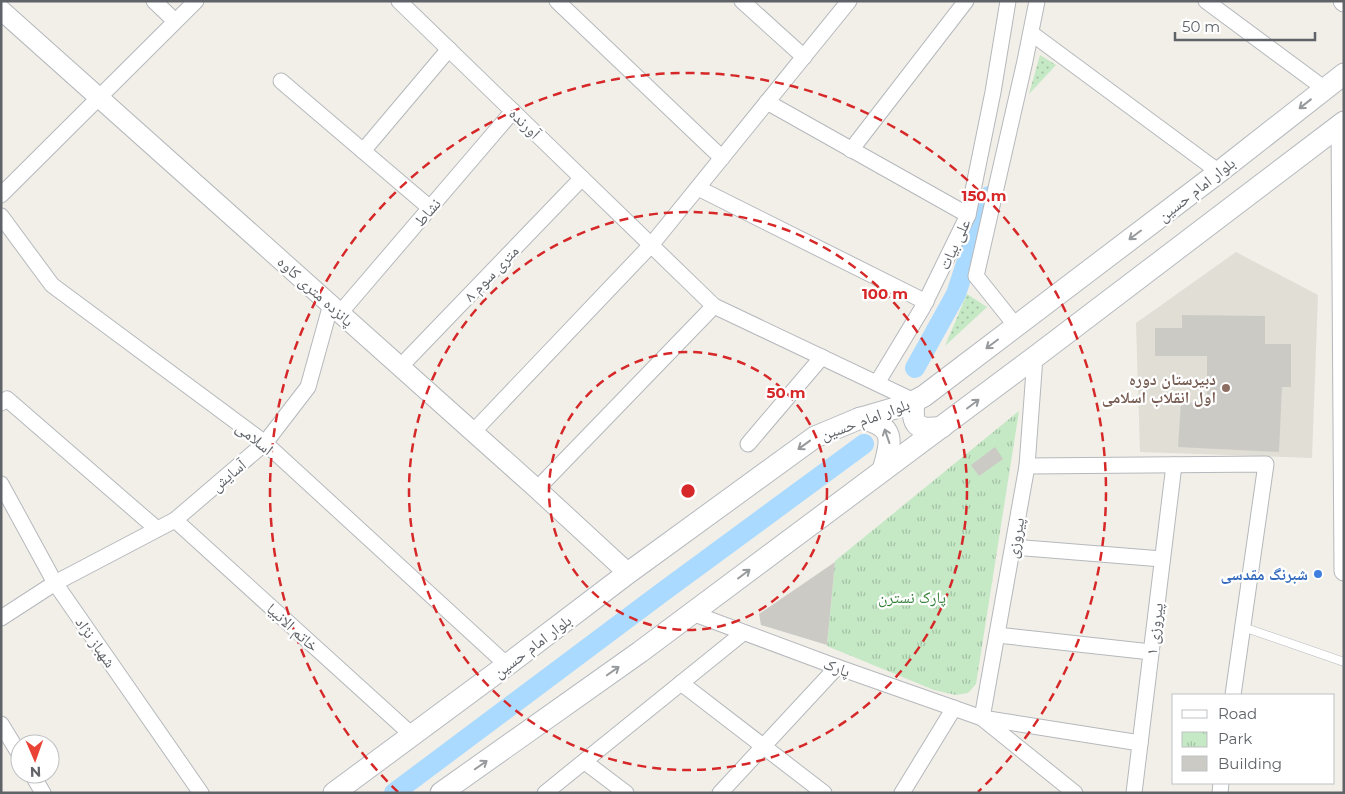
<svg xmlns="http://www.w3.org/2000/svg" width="1345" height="794" font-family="Montserrat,'Noto Naskh Arabic',sans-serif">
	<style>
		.education { fill: #e1ded6 }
		.grass { fill: url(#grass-dots) }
		.park { fill: url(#park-tufts) }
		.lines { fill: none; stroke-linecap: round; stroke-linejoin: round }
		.canal { stroke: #aadaff; stroke-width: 20 }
		.building { fill: #cccac5 }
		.service-casing { stroke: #b5b8bc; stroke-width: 9 }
		.minor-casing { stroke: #b5b8bc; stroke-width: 17 }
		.tertiary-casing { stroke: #b5b8bc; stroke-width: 21 }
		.secondary-casing { stroke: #b6babf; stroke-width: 23 }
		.service { stroke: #fff; stroke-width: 8 }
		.minor { stroke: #fff; stroke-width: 15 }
		.tertiary { stroke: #fff; stroke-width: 19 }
		.secondary { stroke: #fff; stroke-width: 21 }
		.oneway { stroke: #979a9d }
		.ring { fill: none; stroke: #d62828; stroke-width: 2.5; stroke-dasharray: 9 6 }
		.education-dot { fill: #8d6e63; stroke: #fff; stroke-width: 2 }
		.shop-dot { fill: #3f7fe0; stroke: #fff; stroke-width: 2 }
		.labels { text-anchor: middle; stroke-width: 4.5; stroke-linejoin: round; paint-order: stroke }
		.street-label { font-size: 16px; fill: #5f6368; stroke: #fff }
		.education-label { font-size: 16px; font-weight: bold; fill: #785e54; stroke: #fff; text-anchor: end }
		.shop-label { font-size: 16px; font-weight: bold; fill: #366cbe; stroke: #fff; text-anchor: end }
		.park-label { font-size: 16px; fill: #348238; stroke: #fff }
		.centre { fill: #d62828; stroke: #fff; stroke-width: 2.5 }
		.ring-label { font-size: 15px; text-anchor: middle; font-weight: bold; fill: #d62828; stroke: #fff; stroke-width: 4.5; stroke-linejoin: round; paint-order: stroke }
	</style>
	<defs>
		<pattern id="grass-dots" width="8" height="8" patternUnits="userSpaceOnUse" patternTransform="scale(1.25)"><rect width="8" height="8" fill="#c5e8c5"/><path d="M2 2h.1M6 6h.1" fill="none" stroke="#a3c0a4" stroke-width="1.8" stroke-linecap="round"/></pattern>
		<pattern id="park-tufts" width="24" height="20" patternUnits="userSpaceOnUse" patternTransform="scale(1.25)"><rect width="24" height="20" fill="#c5e8c5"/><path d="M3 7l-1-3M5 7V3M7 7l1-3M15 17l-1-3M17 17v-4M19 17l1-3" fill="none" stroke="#a3c0a4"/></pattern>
	</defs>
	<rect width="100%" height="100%" fill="#f1efe8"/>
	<!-- education -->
	<path class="education" d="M1236,252L1318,295L1312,458L1140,452L1136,323Z"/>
	<!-- grass -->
	<g class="grass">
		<path d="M1040,55L1056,65L1029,94Z"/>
		<path d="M967,294L987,307L945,346Z"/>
	</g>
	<!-- park -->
	<path class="park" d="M1019,411L976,684L968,693L956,695L934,690L827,646L835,561Z"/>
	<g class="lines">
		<!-- canal -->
		<g class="canal">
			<path d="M915,368L956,294L977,230L985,214L989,196"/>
			<path d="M394,793L664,591L864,444"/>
		</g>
	</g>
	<!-- building -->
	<g class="building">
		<path d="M1182,315L1265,316V344H1291V387H1282L1279,452L1178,447L1181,402L1207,404V356H1155V328H1182Z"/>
		<path d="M995,447L1003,459L979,476L971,465Z"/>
		<path d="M835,562L827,645L761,625L759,614Z"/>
	</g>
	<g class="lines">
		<defs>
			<path id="service" d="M1243,627L1344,662"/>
			<g id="minor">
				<path d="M154,1L175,21"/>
				<path d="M399,1L714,306L914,401"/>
				<path d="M557,1L722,158"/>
				<path d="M742,1L804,57"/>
				<path d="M1206,1L1325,89"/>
				<path d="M1031,33L1219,172"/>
				<path d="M281,81L430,208"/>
				<path d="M767,102L968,215"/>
				<path d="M851,150L966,1"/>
				<path d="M363,151L449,49"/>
				<path d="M698,188L926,302"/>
				<path d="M1,195L196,1"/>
				<path d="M1,216L52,285L265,443L507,665"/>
				<path d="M340,313L513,111"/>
				<path d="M1016,326L976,276L1025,61L1037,1"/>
				<path d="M400,367L582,178"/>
				<path d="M877,383L923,307L968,215L993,92L1008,1"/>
				<path d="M1,403L7,399L157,529"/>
				<path d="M473,432L652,244L849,1"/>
				<path d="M748,444L822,357"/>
				<path d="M1027,466L1266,464L1233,695"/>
				<path d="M1,484L55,583L201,793"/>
				<path d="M537,489L714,306"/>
				<path d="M175,520L412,735"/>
				<path d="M1013,547L1162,559"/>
				<path d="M692,613L837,667L982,718L1140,743"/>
				<path d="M1,618L55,583L175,520L265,443L308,387L331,304"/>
				<path d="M997,635L1151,652"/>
				<path d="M681,683L824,793"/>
				<path d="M982,718L1027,466L1035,357"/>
				<path d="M983,719L1075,793"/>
				<path d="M1,724L20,755"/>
				<path d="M585,762L626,793"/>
				<path d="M32,774L43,793"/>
				<path d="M545,793L743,633"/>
				<path d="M720,793L837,667"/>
				<path d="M902,793L954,708"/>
				<path d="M1134,793L1174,465"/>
				<path d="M1220,793L1221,783"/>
			</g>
			<g id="tertiary">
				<path d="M1343,1L1344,2"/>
				<path d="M1,10L537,489L628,573"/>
				<path d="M1341,124L1344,571"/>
			</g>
			<g id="secondary">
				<path d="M914,401C911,426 917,431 942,427"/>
				<path d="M860,418C896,426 892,440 883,470"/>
				<path d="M334,793L507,665L628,573L815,437L858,419L909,404L924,396L1219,172L1344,74"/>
				<path d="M441,793L640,652L1035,357L1344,122"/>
			</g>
		</defs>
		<!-- service casing -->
		<use href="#service" class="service-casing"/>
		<!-- minor casing -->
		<use href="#minor" class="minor-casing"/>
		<!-- tertiary casing -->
		<use href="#tertiary" class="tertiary-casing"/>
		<!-- secondary casing -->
		<use href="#secondary" class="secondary-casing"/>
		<!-- service -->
		<use href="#service" class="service"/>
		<!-- minor -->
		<use href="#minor" class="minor"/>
		<!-- tertiary -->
		<use href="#tertiary" class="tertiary"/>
		<!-- secondary -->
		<use href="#secondary" class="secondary"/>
	</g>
	<!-- one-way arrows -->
	<defs><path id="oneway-shaft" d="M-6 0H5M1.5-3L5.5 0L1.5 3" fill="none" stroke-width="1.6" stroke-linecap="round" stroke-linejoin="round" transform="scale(1.25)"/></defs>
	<g class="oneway">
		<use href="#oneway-shaft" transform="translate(1305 104) rotate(142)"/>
		<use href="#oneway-shaft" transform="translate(1135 235) rotate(143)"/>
		<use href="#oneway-shaft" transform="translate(992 344) rotate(143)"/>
		<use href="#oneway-shaft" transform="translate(973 404) rotate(-37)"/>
		<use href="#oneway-shaft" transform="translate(887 436) rotate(-109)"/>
		<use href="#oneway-shaft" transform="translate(804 445) rotate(144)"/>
		<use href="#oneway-shaft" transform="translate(744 574) rotate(-37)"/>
		<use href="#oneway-shaft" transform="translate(613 671) rotate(-35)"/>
		<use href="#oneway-shaft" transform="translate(481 765) rotate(-35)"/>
	</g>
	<!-- distance rings -->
	<g class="ring">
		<circle cx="688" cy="491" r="139"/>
		<circle cx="688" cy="491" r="279"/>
		<path d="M398 792A418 418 0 1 1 978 792"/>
	</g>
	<!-- markers -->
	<circle class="education-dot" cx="1226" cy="388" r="5"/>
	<circle class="shop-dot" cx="1318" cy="574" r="5"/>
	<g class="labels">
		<!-- street labels -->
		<g class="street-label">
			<text transform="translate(525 123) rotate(44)" y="6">آورنده</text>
			<text transform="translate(1196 189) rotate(-38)" y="6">بلوار امام حسین</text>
			<text transform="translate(427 212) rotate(-49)" y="6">نشاط</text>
			<text transform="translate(954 244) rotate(-65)" y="6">علی بیات</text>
			<text transform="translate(491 273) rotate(-46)" y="6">۸ متری سوم</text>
			<text transform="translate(316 291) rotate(42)" y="6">پانزده متری کاوه</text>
			<text transform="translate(865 419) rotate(-20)" y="6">بلوار امام حسین</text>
			<text transform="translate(255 438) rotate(39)" y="6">اسلامی</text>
			<text transform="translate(228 475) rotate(-40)" y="6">آسایش</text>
			<text transform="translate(1015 538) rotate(-80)" y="6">پیروزی</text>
			<text transform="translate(293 627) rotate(42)" y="6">خاتم الانبیا</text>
			<text transform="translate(1154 629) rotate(-83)" y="6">پیروزی ۱</text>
			<text transform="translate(96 642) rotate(55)" y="6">شهباز نژاد</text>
			<text transform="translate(532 646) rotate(-37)" y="6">بلوار امام حسین</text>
			<text transform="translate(837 667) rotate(20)" y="6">پارک</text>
		</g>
		<!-- education labels -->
		<g class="education-label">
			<text x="1216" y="385">دبیرستان دوره<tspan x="1216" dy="18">اول انقلاب اسلامی</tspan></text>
		</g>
		<!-- shop labels -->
		<g class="shop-label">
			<text x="1308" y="580">شبرنگ مقدسی</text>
		</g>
		<!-- park labels -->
		<g class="park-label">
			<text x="912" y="603">پارک نسترن</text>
		</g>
	</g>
	<circle cx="688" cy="491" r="8" class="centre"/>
	<g class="ring-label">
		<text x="984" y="201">150 m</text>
		<text x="885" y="299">100 m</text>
		<text x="786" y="398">50 m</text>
	</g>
	<!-- border -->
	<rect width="1345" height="794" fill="none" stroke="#5f6368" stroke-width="5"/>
	<!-- legend -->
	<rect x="1172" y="694" width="162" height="90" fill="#ffffff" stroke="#bfc1c3"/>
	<rect x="1182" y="710" width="25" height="8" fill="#ffffff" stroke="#bfc1c3"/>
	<text x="1218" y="719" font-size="15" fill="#5f6368">Road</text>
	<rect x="1182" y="732" width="25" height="15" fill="url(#park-tufts)" stroke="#bfc1c3"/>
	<text x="1218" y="744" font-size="15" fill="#5f6368">Park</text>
	<rect x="1182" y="756" width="25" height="15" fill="#cccac5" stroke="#bfc1c3"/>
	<text x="1218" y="769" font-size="15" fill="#5f6368">Building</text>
	<!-- north arrow -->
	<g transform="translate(35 759) rotate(178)"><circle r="24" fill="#ffffff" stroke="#bfc1c3"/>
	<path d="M0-4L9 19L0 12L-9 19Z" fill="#ea4335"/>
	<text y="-8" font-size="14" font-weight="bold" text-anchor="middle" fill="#5f6368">N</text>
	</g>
	<!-- scale -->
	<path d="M1175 32v8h140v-8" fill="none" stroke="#5f6368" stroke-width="2.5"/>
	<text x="1182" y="32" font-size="15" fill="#5f6368" stroke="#ffffff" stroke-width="4" paint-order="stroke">50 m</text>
</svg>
